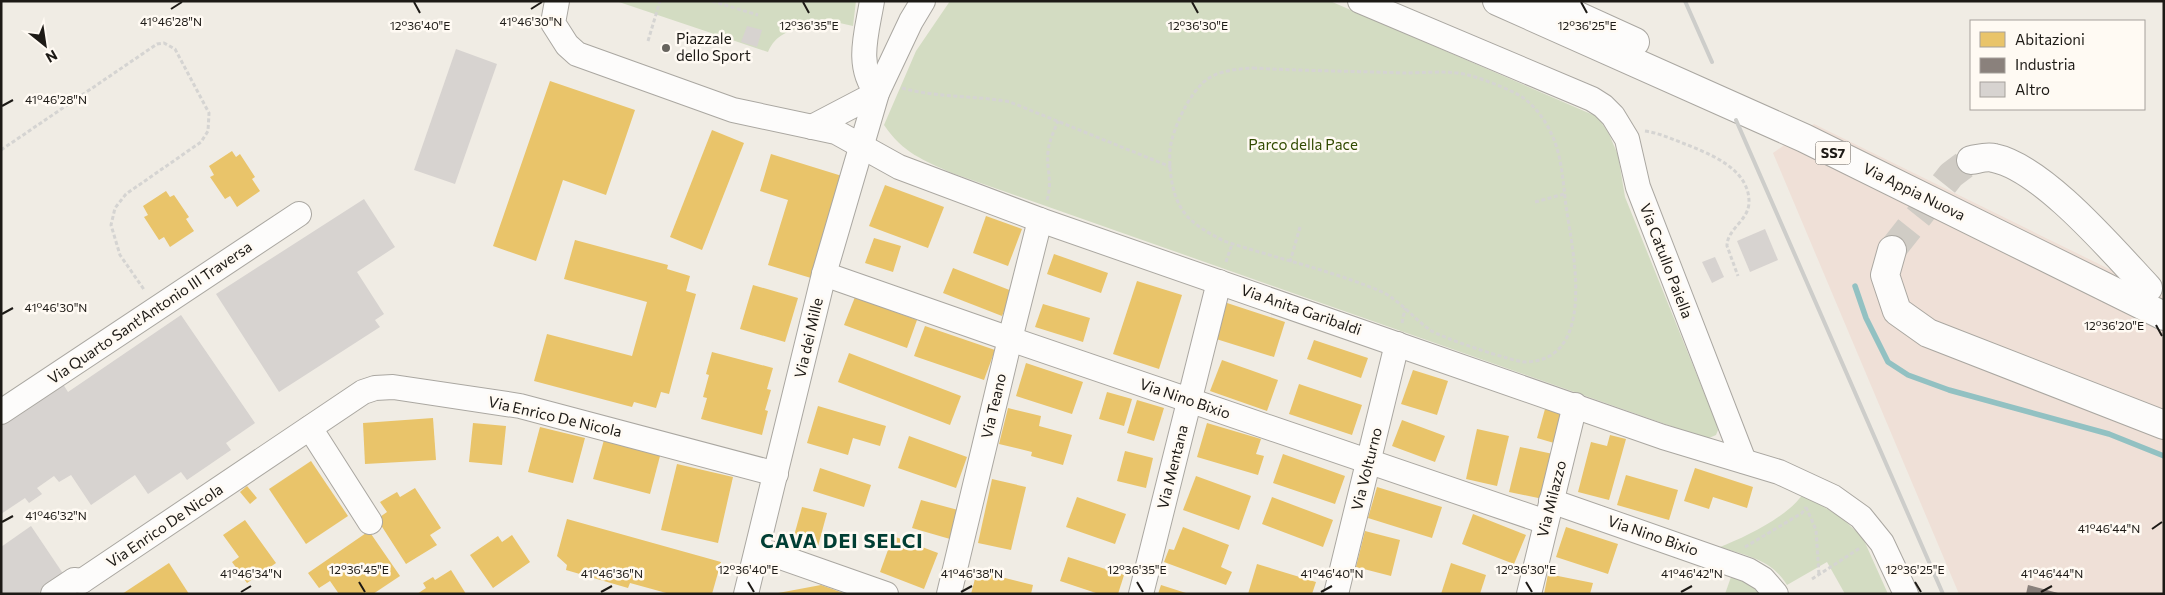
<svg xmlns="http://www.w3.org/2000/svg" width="2165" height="595" font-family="Commissioner,sans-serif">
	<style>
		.industrial { fill: #efe0d7 }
		.green { fill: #d3dcc2 }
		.homes { fill: #e9c46a }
		.industry { fill: #8a817c }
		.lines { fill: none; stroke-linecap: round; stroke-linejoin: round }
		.stream { stroke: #92c1c2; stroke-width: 5.5 }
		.building { fill: #d7d3d0 }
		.major-tunnel { stroke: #d0ccc5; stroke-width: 28; stroke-dasharray: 28 14; stroke-linecap: butt }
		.minor-casing { stroke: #aaa7a1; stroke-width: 26 }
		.major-casing { stroke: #aaa7a1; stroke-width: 30 }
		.path { stroke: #d5d4d2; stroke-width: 3; stroke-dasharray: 4 2.5; stroke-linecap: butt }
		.minor { stroke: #fdfcfb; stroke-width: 24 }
		.major { stroke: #fdfcfb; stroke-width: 28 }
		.rail { stroke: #cdcdca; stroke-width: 4 }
		.ticks { fill: none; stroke: #1d1a16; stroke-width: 2 }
		.poi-dot { fill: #67645e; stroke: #fffaf3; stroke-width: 2 }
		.labels { text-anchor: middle; stroke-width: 5; stroke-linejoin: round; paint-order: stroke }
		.shield { fill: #fffaf3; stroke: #615d58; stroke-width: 1 }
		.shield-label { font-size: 14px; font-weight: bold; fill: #1d1a16 }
		.poi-label { font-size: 15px; fill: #1d1a16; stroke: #fffaf3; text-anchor: start }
		.park-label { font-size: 15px; fill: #324a00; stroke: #fffaf3 }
		.street-label { font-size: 15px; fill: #1d1a16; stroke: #fffaf3 }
		.district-label { font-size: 20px; font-weight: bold; letter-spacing: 1px; fill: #013e33; stroke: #fffaf3 }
		.ticks-label { font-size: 12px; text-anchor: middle; fill: #1d1a16; stroke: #fffaf3; stroke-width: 5; stroke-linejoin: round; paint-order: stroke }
	</style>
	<rect width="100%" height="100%" fill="#f0ece4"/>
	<!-- industrial -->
	<path class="industrial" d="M1814,124L2164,296V594H1959L1773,153Z"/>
	<!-- green -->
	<g class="green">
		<path d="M616,1H856L853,26L822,19L808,24V27C790,29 775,35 768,52Z"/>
		<path d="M950,1H1330L1598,117L1609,134L1618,155L1625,197L1717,425L1718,430L1716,435L1709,438L1702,437L952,173C923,160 903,153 884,125L916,51Z"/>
		<path d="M1803,494L1842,518L1863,538L1888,594H1845L1827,562L1787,585C1771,559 1747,556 1720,547C1746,537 1787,517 1803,494Z"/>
		<path d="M1731,577L1753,583L1763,594H1725Z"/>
	</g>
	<!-- homes -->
	<g class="homes">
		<path d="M550,81L635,110L606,195L563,180L536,261L493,246Z"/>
		<path d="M712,130L744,143L702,250L670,237Z"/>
		<path d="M232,151L236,157L240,154L255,177L252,179L260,191L237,207L230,196L225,199L210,177L214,175L209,166Z"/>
		<path d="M771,154L842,176L811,278L768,265L788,200L760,191Z"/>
		<path d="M885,185L944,207L928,248L869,226Z"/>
		<path d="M166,191L170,197L174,195L189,217L186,219L194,231L170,247L164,237L159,240L144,217L148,215L143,206Z"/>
		<path d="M986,216L1022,229L1008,266L973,253Z"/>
		<path d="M874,238L901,246L893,272L865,263Z"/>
		<path d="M575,240L668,265L667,269L690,276L686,291L696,294L669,394L661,392L656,408L634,402L632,407L534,381L547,334L632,356L647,302L564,279Z"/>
		<path d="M1054,254L1108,273L1101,293L1047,274Z"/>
		<path d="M953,268L1012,291L1002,316L943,293Z"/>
		<path d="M1137,281L1182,295L1159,369L1113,354Z"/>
		<path d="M753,285L798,298L785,342L740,329Z"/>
		<path d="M855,297L917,320L907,348L844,325Z"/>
		<path d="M1224,302L1285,322L1274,357L1213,338Z"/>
		<path d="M1043,304L1090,318L1083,342L1035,327Z"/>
		<path d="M925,326L995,350L984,380L914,356Z"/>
		<path d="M1314,340L1368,358L1361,378L1307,359Z"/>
		<path d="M712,352L773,368L767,389L771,390L765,410L768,411L762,435L701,419L707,398L703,397L709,375L706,374Z"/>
		<path d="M849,353L961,396L950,425L838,382Z"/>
		<path d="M1222,360L1278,380L1267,411L1210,391Z"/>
		<path d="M1026,363L1083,382L1072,414L1016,396Z"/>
		<path d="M1413,370L1448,381L1437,415L1401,404Z"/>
		<path d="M1299,384L1362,405L1352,435L1289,414Z"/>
		<path d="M1107,392L1132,399L1124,426L1099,419Z"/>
		<path d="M1137,400L1164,408L1154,441L1127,433Z"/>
		<path d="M818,406L886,426L880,446L853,438L848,455L807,443Z"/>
		<path d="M1008,408L1041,416L1039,426L1072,435L1063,465L1031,456L1032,452L999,444Z"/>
		<path d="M1545,409L1562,414L1554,443L1537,438Z"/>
		<path d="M433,418L436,460L365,464L363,423Z"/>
		<path d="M1402,420L1445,436L1435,462L1392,446Z"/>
		<path d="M473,423L506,426L502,465L469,462Z"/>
		<path d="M1207,423L1261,439L1256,454L1264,456L1258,475L1197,457Z"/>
		<path d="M540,427L585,438L573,483L528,472Z"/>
		<path d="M1477,429L1509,436L1497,486L1466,479Z"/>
		<path d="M1610,435L1626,439L1609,500L1578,492L1591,442L1607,446Z"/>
		<path d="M909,436L967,457L956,488L898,468Z"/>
		<path d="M604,440L660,456L650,494L593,479Z"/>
		<path d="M1520,447L1553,454L1543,499L1509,492Z"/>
		<path d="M1125,451L1153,458L1146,488L1117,481Z"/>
		<path d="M1283,454L1345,476L1335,504L1273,483Z"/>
		<path d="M311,461L348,516L306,544L269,489Z"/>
		<path d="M677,464L733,477L718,543L661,530Z"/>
		<path d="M820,468L871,485L864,507L813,491Z"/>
		<path d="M1695,468L1753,487L1747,508L1713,497L1709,509L1684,501Z"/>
		<path d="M1626,475L1678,490L1669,520L1617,505Z"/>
		<path d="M1196,476L1251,496L1239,530L1183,510Z"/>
		<path d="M992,479L1026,487L1011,550L978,543Z"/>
		<path d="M247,486L257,498L250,504L240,492Z"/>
		<path d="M1377,487L1442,507L1432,538L1368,518Z"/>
		<path d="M415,488L441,528L430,535L437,545L406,564L377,519L387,512L380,502L397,492L400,497Z"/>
		<path d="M1077,497L1126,514L1115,544L1066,527Z"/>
		<path d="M1272,497L1333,520L1323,547L1262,524Z"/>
		<path d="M921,500L958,510L950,539L912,528Z"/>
		<path d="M802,507L827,513L817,550L792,543Z"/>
		<path d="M1473,514L1526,535L1514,564L1462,544Z"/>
		<path d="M567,519L721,562L712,594H670L630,583L628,588L566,570L567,565L557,556Z"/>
		<path d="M245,520L276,563L247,583L232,562L239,557L223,535Z"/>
		<path d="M1183,527L1229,545L1221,567L1232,572L1226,585L1164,562L1169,549L1174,550Z"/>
		<path d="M1566,527L1618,544L1608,574L1556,557Z"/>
		<path d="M369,531L400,576L373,594H339L330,581L319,588L308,573Z"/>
		<path d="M1365,531L1400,540L1391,576L1356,567Z"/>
		<path d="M512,535L530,562L493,588L470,555L498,536L502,542Z"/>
		<path d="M893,536L938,553L924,589L880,572Z"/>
		<path d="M1068,557L1124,575L1118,594H1099L1060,581Z"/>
		<path d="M169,563L189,594H122Z"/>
		<path d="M1451,563L1486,575L1480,594H1441Z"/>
		<path d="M1257,564L1316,582L1312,594H1248Z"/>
		<path d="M451,570L466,594H417L426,588L423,583L433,577L435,580Z"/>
		<path d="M977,571L1033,585L1031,594H971Z"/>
		<path d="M1548,574L1593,583L1590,594H1544Z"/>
		<path d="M821,585L846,594H778V593Z"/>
		<path d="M1161,585L1186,593V594H1158Z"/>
	</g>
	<!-- industry -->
	<path class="industry" d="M2028,585L2058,593V594H2026Z"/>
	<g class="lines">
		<!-- stream -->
		<path class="stream" d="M1855,286L1866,318L1888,362L1908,375L1949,390L2109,434L2164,456"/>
	</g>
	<!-- building -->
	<g class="building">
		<path d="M747,26L762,30L757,47L741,42Z"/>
		<path d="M456,49L497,64L455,184L414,170Z"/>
		<path d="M364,199L395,247L357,272L384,314L375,320L380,327L279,392L216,294Z"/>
		<path d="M1765,229L1778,260L1750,272L1737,241Z"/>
		<path d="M1715,257L1724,277L1712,283L1702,262Z"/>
		<path d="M181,315L255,423L226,443L231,450L187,480L181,472L148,494L135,475L91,505L71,475L59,482L54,476L37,488L42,494L29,503L25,498L1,514V421L61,381L68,392Z"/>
		<path d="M31,526L64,575L37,594H1V547Z"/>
	</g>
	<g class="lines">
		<!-- major-tunnel -->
		<path class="major-tunnel" d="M1892,250L1951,175L1971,160"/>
		<defs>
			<g id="minor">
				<path d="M557,1L553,23L567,45L577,54L733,110L836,132L899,167L1040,220L1663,437L1779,472L1833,497L1861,517L1882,543L1906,594"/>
				<path d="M1360,1L1592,99L1603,106L1613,116L1627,139L1638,187L1744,461"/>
				<path d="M812,127L877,93C855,66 867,32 872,1"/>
				<path d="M824,274L1010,339L1546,522"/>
				<path d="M1,412L299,214"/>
				<path d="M310,428L370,522"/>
				<path d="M1551,501L1748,570L1763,579L1776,594"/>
				<path d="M758,549L886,594"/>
				<path d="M82,581L363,392L375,388L393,387L520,406L776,474"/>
				<path d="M53,594L74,580L82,581"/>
				<path d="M746,594L824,274L877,93L911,21L923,1"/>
				<path d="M949,594L1010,339L1040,220"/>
				<path d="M1141,594L1219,282"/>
				<path d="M1336,594L1397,344"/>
				<path d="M1529,594L1575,405"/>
			</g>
			<g id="major">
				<path d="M1497,1L1804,138L2164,316"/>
				<path d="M1545,1L1635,42"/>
				<path d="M1971,160C1978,159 1987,156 1994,158C2043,168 2113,251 2148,288"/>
				<path d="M1892,250L1885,275L1897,311L1928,333L2164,425"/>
			</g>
		</defs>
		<!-- minor casing -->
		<use href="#minor" class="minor-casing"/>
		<!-- major casing -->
		<use href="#major" class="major-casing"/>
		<!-- path -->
		<g class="path">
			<path d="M712,1L758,15"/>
			<path d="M648,41L660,1"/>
			<path d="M1253,68C1304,71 1354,71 1404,73C1423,73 1451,70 1468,75C1483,79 1501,86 1515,93C1530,100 1544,117 1551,133C1563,157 1563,187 1567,213C1574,257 1596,361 1525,362C1514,362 1439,337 1430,330C1413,318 1400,300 1380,291C1330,270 1275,258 1224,241C1207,232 1189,223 1180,206C1171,190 1169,167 1170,150C1172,129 1191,89 1209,78C1222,70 1239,69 1253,68Z"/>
			<path d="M902,88C937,98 974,95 1010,102L1171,167"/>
			<path d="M1645,131C1659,133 1672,139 1685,144C1710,154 1750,169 1749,203C1748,221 1727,229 1727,246L1738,276"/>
			<path d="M1,150L157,44L164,43L175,49L209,113L208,131L201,142L126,194L115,208L111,225L120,255L145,291"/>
			<path d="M1047,200C1053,179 1046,171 1048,152C1049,141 1054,131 1058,121"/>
			<path d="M1535,202L1564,194"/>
			<path d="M1226,262L1232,244"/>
			<path d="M1290,262L1300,227"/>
			<path d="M1402,323L1405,308"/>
			<path d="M1806,507L1816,530L1819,575"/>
			<path d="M1745,547L1802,513L1806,507"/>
			<path d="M1812,579L1860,548"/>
		</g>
		<!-- minor -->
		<use href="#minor" class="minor"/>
		<!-- major -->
		<use href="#major" class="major"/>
		<!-- rail -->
		<g class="rail">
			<path d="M1685,1L1712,62"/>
			<path d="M1736,120L1943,594"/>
		</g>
	</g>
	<!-- ticks -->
	<path class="ticks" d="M414,2L420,13M803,2L809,13M1192,2L1198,13M1581,2L1587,13M171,9L182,2M531,9L542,2M2,106L13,100M2,314L13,308M2156,325L2162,336M2,522L13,516M2152,529L2162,522M359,582L365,592M748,582L754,592M1137,582L1143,592M1526,582L1532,592M1915,582L1921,592M241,592L251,586M601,592L612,586M961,592L972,586M1321,592L1332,586M1681,592L1692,586M2041,592L2052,586"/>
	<!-- markers -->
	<circle class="poi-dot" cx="666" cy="48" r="5"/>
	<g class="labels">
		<!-- shield labels -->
		<rect class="shield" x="1815.5" y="141.5" width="35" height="23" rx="4"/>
		<g class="shield-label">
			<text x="1833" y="158">SS7</text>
		</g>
		<!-- poi labels -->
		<g class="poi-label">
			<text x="676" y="44">Piazzale<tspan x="676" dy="17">dello Sport</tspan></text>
		</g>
		<!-- park labels -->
		<g class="park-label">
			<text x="1303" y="150">Parco della Pace</text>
		</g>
		<!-- street labels -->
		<g class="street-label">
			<text transform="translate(1914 192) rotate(26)" y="5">Via Appia Nuova</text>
			<text transform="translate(1666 261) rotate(69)" y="5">Via Catullo Paiella</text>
			<text transform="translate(1301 310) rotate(19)" y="5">Via Anita Garibaldi</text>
			<text transform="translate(150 313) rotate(-34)" y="5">Via Quarto Sant'Antonio III Traversa</text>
			<text transform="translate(809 338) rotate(-77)" y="5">Via dei Mille</text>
			<text transform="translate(1185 399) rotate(19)" y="5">Via Nino Bixio</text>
			<text transform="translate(994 406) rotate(-77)" y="5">Via Teano</text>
			<text transform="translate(555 417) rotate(13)" y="5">Via Enrico De Nicola</text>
			<text transform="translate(1173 467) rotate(-76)" y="5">Via Mentana</text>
			<text transform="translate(1367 469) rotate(-76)" y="5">Via Volturno</text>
			<text transform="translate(1552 499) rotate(-76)" y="5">Via Milazzo</text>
			<text transform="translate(165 526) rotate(-34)" y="5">Via Enrico De Nicola</text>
			<text transform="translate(1653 536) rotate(19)" y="5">Via Nino Bixio</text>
		</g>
		<!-- district labels -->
		<g class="district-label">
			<text x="842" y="548">CAVA DEI SELCI</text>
		</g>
	</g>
	<g class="ticks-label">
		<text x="171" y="26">41°46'28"N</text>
		<text x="531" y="26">41°46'30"N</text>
		<text x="420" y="30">12°36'40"E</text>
		<text x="809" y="30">12°36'35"E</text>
		<text x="1198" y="30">12°36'30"E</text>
		<text x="1587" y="30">12°36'25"E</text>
		<text x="56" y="104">41°46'28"N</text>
		<text x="56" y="312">41°46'30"N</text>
		<text x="2114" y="330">12°36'20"E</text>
		<text x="56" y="520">41°46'32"N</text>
		<text x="2109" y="533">41°46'44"N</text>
		<text x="359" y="574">12°36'45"E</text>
		<text x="748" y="574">12°36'40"E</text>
		<text x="1137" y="574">12°36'35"E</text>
		<text x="1526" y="574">12°36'30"E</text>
		<text x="1915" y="574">12°36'25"E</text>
		<text x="251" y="578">41°46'34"N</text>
		<text x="612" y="578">41°46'36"N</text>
		<text x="972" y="578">41°46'38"N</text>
		<text x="1332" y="578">41°46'40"N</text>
		<text x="1692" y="578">41°46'42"N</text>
		<text x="2052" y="578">41°46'44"N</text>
	</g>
	<!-- border -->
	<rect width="2165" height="595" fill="none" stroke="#1d1a16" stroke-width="5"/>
	<!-- legend -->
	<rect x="1970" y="20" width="175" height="90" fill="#fffaf3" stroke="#a5a09b"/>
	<rect x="1980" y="32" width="25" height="15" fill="#e9c46a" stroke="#a5a09b"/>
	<text x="2015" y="45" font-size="15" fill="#1d1a16">Abitazioni</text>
	<rect x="1980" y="58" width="25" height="15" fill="#8a817c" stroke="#a5a09b"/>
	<text x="2015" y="70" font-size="15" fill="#1d1a16">Industria</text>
	<rect x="1980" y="82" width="25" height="15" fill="#d7d3d0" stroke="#a5a09b"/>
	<text x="2015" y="95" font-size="15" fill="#1d1a16">Altro</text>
	<!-- north arrow -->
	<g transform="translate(45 45) rotate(150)" stroke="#fffaf3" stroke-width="4" paint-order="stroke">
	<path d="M0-4L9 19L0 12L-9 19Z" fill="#1d1a16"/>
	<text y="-8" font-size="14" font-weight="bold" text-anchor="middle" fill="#1d1a16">N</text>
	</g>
</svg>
